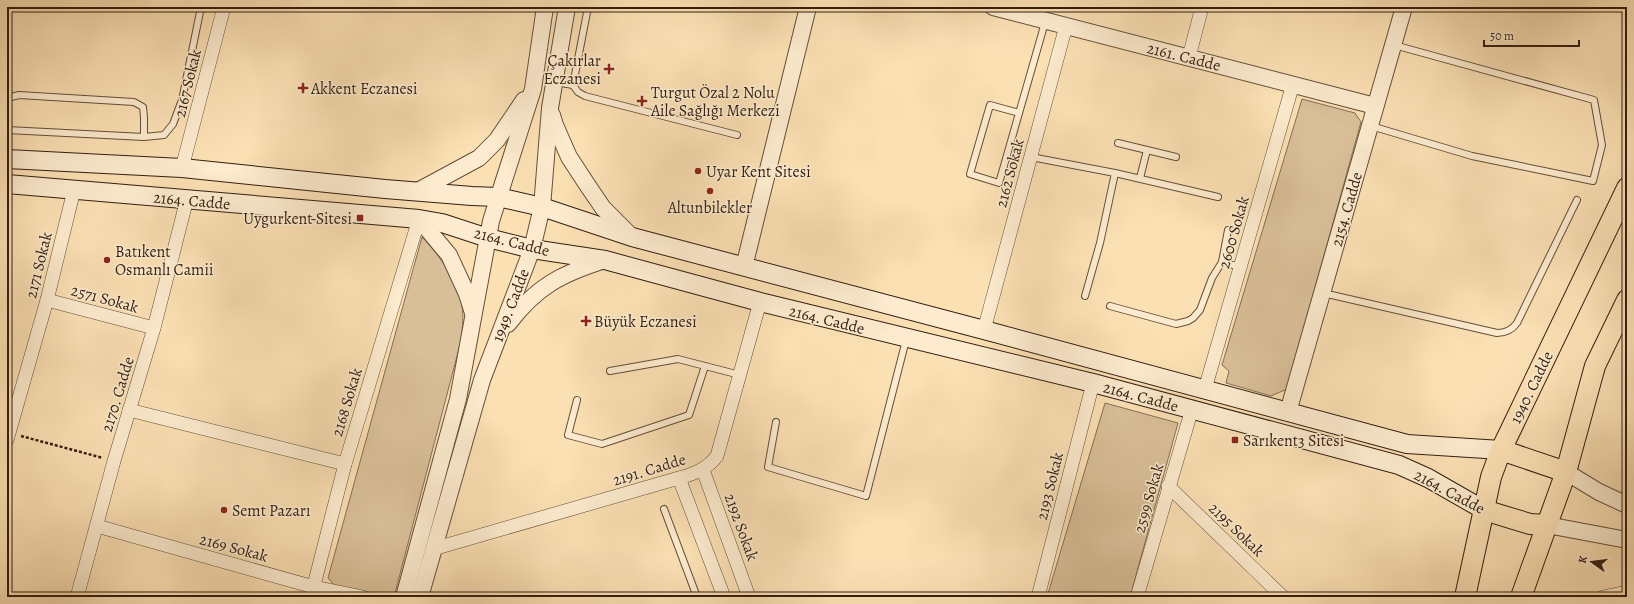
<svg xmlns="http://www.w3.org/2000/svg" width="1634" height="604" font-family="Alegreya,serif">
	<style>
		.green { fill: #d9bf98; stroke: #866e54 }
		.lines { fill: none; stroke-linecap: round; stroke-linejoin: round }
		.service-casing { stroke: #654e3a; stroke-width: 8 }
		.minor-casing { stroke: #654e3a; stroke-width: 14 }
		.tertiary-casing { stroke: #654e3a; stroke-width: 18 }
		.secondary-casing { stroke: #331e11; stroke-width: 20 }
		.primary-casing { stroke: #331e11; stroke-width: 22 }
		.path { stroke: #331e11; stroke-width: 2.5; stroke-dasharray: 3 2; stroke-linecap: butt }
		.service { stroke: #fcebce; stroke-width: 6 }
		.minor { stroke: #fcebce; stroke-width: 13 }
		.tertiary { stroke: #fcebce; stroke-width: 16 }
		.secondary { stroke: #fcebce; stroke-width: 18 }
		.primary { stroke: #fbe0b4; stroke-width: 20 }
		.poi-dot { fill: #8f2418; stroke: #fcebce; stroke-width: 1.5 }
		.labels { text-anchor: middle; stroke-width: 3; stroke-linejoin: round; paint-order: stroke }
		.street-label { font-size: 16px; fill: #331e11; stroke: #fcebce }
		.poi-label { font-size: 16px; fill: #331e11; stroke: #fcebce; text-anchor: start }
	</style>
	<rect width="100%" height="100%" fill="#fbe0b4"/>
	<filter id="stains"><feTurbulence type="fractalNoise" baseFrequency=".005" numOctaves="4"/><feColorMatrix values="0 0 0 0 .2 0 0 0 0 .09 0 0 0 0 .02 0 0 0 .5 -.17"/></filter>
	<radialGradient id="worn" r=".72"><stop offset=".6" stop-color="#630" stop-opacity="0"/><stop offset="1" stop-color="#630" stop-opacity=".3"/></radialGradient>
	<!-- green -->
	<g class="green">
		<path d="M1302,99L1355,113L1361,122L1287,389L1271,396L1226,383L1229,371L1222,365Z"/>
		<path d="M422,237C440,256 457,280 462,306C464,316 462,327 462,337L394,597H374L337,588L328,578Z"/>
		<path d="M1105,403L1178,423L1130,597H1047Z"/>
	</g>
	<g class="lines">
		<defs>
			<g id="service">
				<path d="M588,7L573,85L578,92L585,96L737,135"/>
				<path d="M555,82L573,85"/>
				<path d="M7,98L19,95L134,102L143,107L144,117V137"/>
				<path d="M1019,113L990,105L970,174L999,183L1042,33L1045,21"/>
				<path d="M1371,126L1472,156L1593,181L1602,145L1594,100L1394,45"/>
				<path d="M7,130L144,137L164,135L173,124L182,100L201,7"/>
				<path d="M1118,143L1176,157"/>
				<path d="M1031,157L1115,173L1218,197"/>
				<path d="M1140,178L1147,150"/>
				<path d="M1222,262L1240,267"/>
				<path d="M1323,293L1497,333C1506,333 1512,330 1517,323L1577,200"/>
				<path d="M1085,296L1100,243L1115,173"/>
				<path d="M1110,306L1176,324L1188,321L1193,318L1200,310L1212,278L1222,262L1228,230"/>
				<path d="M610,371L678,359L740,375"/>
				<path d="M577,400L568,435L602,444L689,415L705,366"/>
				<path d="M776,422L768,467L866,496L906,340"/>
				<path d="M664,509L697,597"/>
			</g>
			<g id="minor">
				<path d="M1189,57L1202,7"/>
				<path d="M182,168L224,7"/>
				<path d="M47,300L154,328"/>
				<path d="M984,330L1066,26"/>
				<path d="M1205,389L1293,84"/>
				<path d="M129,410L345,464"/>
				<path d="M7,440L47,300L74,190"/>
				<path d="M703,470L749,597"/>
				<path d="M679,478L724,597"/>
				<path d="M1168,486L1283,597"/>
				<path d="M97,526L314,587L363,597"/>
				<path d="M433,549L679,478C694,474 707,469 717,456L760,302"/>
				<path d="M77,597L114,461L154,328L187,199"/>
				<path d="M311,597L345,464L419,219"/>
				<path d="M1038,597L1093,383"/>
				<path d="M1137,597L1192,409"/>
				<path d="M1603,597L1627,592"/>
			</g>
			<g id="tertiary">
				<path d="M993,7L1375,106"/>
				<path d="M552,115L555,125L569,157L588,186L603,208L632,237"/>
				<path d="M416,192L479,158L497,140L524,100"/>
				<path d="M419,219L449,255L467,294L473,313"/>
				<path d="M744,267L808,7"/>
				<path d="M508,324C537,286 561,274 605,260"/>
				<path d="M1288,412L1404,7"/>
				<path d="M1566,472L1599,492L1627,505"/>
				<path d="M1547,525L1627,540"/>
				<path d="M404,597L458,399L491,221L533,89L545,7"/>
				<path d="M420,597L482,380L532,249L542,207L550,108L567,7"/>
			</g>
			<g id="secondary">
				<path d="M7,159L182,168L385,189L472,196L498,197L542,207L632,237L984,330L1407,444L1501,450"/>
				<path d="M7,184L419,219L442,223L488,238L532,249L605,260L760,302L1093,383L1399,465L1428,478L1484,510"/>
			</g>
			<g id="primary">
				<path d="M1501,450L1566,472"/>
				<path d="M1484,510L1530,524L1547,525"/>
				<path d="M1465,597L1491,477L1501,450L1627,188"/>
				<path d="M1521,597L1566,472L1595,366L1627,300"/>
			</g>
		</defs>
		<!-- service casing -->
		<use href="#service" class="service-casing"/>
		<!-- minor casing -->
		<use href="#minor" class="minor-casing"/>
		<!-- tertiary casing -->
		<use href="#tertiary" class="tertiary-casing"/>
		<!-- secondary casing -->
		<use href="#secondary" class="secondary-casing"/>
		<!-- primary casing -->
		<use href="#primary" class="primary-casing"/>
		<!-- path -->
		<path class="path" d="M21,436L103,458"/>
		<!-- service -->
		<use href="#service" class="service"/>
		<!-- minor -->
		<use href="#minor" class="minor"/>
		<!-- tertiary -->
		<use href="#tertiary" class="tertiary"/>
		<!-- secondary -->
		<use href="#secondary" class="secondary"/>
		<!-- primary -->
		<use href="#primary" class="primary"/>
	</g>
	<!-- markers -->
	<g class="poi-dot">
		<path d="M607 63h4v4h4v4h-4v4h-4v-4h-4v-4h4z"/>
		<path d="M301 82h4v4h4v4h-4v4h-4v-4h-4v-4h4z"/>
		<path d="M640 95h4v4h4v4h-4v4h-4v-4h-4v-4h4z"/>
		<circle cx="698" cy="171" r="4"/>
		<circle cx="710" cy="191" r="4"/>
		<rect x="356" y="214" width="8" height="8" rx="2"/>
		<circle cx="107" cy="260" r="4"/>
		<path d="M584 315h4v4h4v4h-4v4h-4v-4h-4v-4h4z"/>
		<rect x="1231" y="436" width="8" height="8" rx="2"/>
		<circle cx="224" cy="510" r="4"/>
	</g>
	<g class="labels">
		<!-- street labels -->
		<g class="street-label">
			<text transform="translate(1184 56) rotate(14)" y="6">2161. Cadde</text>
			<text transform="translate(187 83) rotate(-76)" y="6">2167 Sokak</text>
			<text transform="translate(1009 173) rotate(-75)" y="6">2162 Sokak</text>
			<text transform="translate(192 200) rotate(5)" y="6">2164. Cadde</text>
			<text transform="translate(1346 209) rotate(-74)" y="6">2154. Cadde</text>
			<text transform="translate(1233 232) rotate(-74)" y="6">2600 Sokak</text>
			<text transform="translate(512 241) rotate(14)" y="6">2164. Cadde</text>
			<text transform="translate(38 265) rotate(-76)" y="6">2171 Sokak</text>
			<text transform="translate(105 298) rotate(15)" y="6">2571 Sokak</text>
			<text transform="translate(510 305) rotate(-69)" y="6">1949. Cadde</text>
			<text transform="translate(827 319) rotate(14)" y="6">2164. Cadde</text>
			<text transform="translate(1531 387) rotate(-64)" y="6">1940. Cadde</text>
			<text transform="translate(117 394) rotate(-73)" y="6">2170. Cadde</text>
			<text transform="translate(1141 396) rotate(15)" y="6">2164. Cadde</text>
			<text transform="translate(346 402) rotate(-73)" y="6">2168 Sokak</text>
			<text transform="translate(649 469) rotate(-17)" y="6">2191. Cadde</text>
			<text transform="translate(1049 486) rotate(-76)" y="6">2193 Sokak</text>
			<text transform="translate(1450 491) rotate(28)" y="6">2164. Cadde</text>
			<text transform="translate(1148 498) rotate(-74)" y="6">2599 Sokak</text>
			<text transform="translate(742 527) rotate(70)" y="6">2192 Sokak</text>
			<text transform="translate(1237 529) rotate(44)" y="6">2195 Sokak</text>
			<text transform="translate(234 547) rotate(15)" y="6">2169 Sokak</text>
		</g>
		<!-- poi labels -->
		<g class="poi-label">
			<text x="601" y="66" text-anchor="end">Çakırlar<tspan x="601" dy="18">Eczanesi</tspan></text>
			<text x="311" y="94">Akkent Eczanesi</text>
			<text x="651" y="98">Turgut Özal 2 Nolu<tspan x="651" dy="18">Aile Sağlığı Merkezi</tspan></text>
			<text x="706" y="177">Uyar Kent Sitesi</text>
			<text x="710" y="213" text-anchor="middle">Altunbilekler</text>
			<text x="352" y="224" text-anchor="end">Uygurkent Sitesi</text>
			<text x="115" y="257">Batıkent<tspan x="115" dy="18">Osmanlı Camii</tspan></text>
			<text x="594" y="327">Büyük Eczanesi</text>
			<text x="1243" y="446">Sarıkent3 Sitesi</text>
			<text x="232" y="516">Semt Pazarı</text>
		</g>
	</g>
	<!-- margin -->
	<rect width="1634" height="604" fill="none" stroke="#fbe0b4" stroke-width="24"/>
	<rect x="8" y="8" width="1618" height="588" fill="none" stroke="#331e11" stroke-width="2"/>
	<rect x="12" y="12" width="1610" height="580" fill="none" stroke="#331e11"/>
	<!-- north arrow -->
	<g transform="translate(1592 562) rotate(284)" stroke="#fcebce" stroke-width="3" paint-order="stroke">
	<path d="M0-3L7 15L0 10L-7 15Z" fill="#331e11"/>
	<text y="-6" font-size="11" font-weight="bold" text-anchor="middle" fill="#331e11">K</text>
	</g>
	<!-- scale -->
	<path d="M1484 40v6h95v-6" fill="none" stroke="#331e11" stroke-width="2"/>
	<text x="1490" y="40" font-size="12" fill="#331e11" stroke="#fcebce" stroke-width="3" paint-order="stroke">50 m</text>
	<rect width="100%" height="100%" filter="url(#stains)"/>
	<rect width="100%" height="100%" fill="url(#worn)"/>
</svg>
